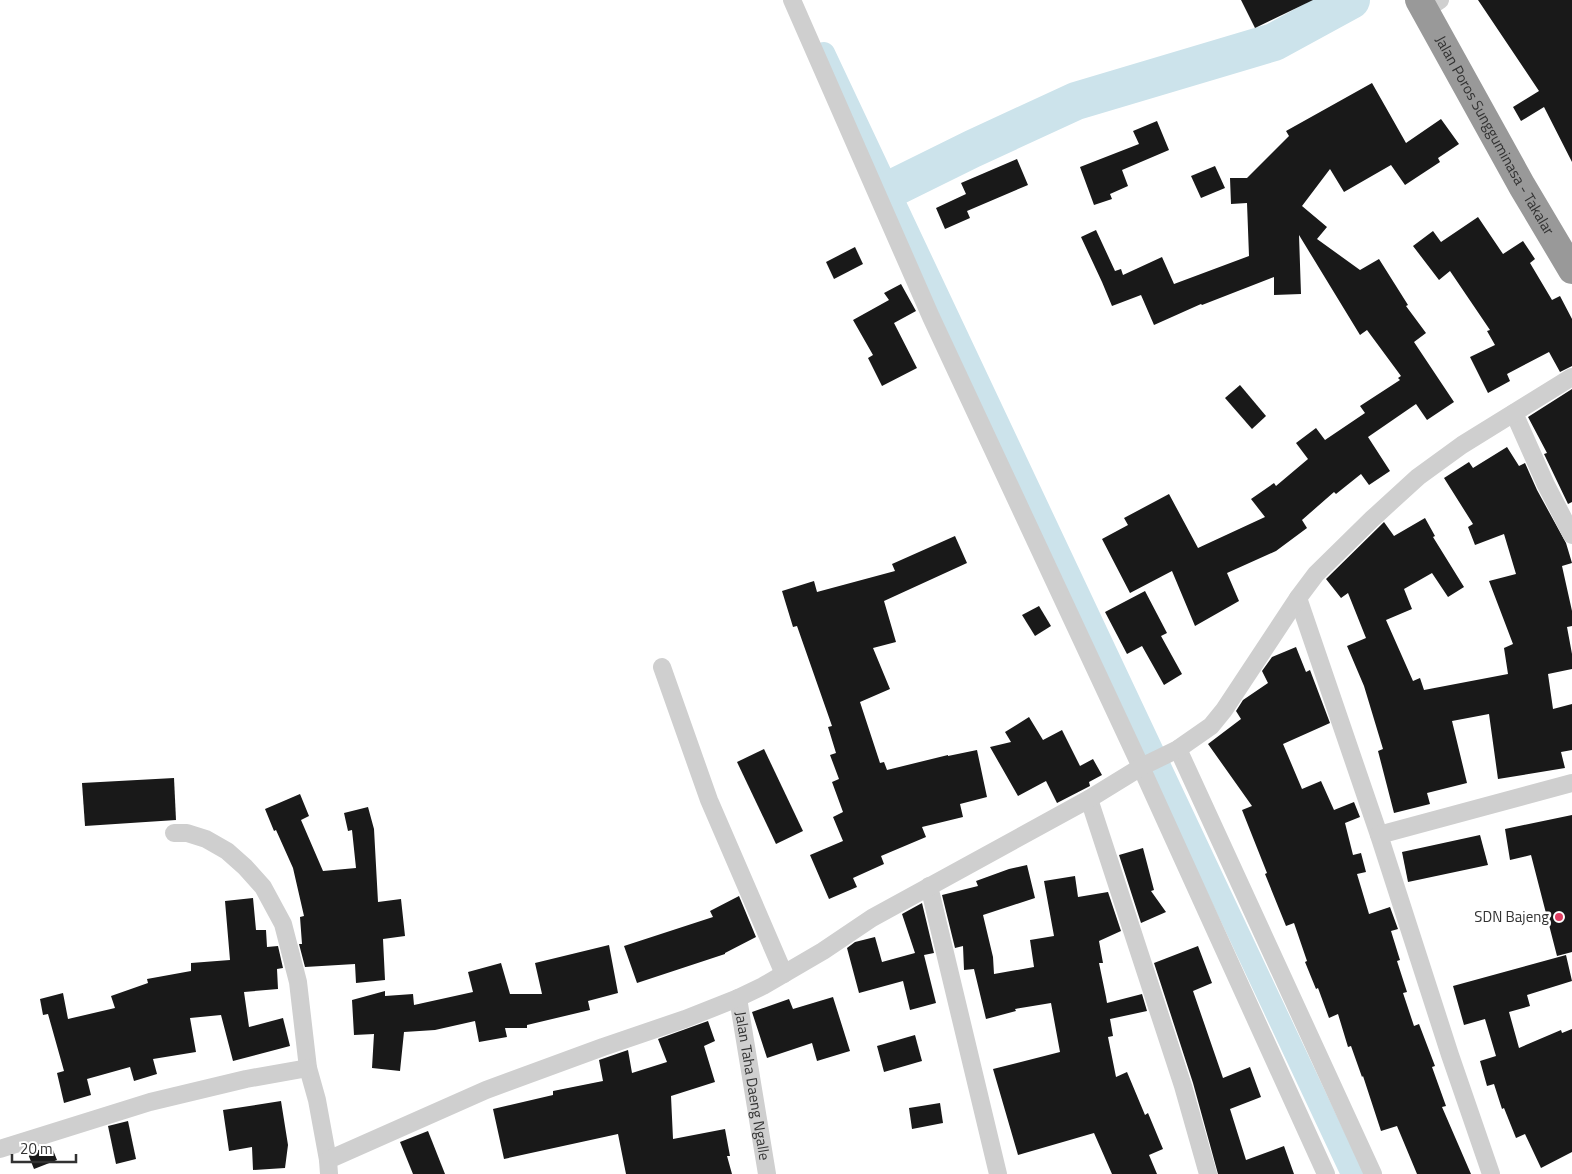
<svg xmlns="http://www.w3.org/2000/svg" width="1572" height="1174" font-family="'Titillium Web',sans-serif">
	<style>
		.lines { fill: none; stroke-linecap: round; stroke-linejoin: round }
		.canal { stroke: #cce3eb; stroke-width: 22 }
		.river { stroke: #cce3eb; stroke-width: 38 }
		.building { fill: #191919 }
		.street { stroke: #cfcfcf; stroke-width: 18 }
		.highway { stroke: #999; stroke-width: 28 }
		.poi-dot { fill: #e03e62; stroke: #fff; stroke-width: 2 }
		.labels { text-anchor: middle; stroke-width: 5; stroke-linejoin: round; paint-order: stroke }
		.street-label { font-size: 15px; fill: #323232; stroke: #fff }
		.poi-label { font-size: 15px; fill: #323232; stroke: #fff; text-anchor: end }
	</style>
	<rect width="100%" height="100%" fill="#fff"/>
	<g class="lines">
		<!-- canal -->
		<path class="canal" d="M824,53L1352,1174"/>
		<!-- river -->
		<path class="river" d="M889,190L972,149L1076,101L1274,42L1351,0"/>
	</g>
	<!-- building -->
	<g class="building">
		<path d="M1241,0H1313L1255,28Z"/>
		<path d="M1478,0H1572V162L1544,107L1521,121L1513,107L1539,91Z"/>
		<path d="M1372,83L1406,143L1441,119L1459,144L1438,158L1440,162L1405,185L1391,165L1344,192L1330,169L1302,206L1327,227L1317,239L1360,270L1379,259L1408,305L1406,306L1426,333L1414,342L1454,402L1427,420L1416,404L1368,437L1390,471L1369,485L1361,474L1336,494L1334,492L1302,520L1307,528L1276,551L1227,573L1239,601L1195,626L1172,571L1130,593L1102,539L1128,525L1124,518L1169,494L1198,548L1265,517L1251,499L1274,483L1276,486L1308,459L1296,443L1316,428L1325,440L1365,413L1360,406L1400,380L1398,378L1401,376L1367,330L1360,335L1299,235L1301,294L1274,295V277L1202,305L1201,304L1154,325L1141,295L1112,306L1102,282L1081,237L1096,230L1115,271L1121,269L1123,275L1162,257L1174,284L1249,256L1247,203L1231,204L1230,178H1247L1289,136L1286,131Z"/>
		<path d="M1157,121L1169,150L1122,170L1128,186L1110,194L1112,199L1094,205L1080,167L1139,144L1133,131Z"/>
		<path d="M1017,159L1028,185L967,211L970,218L945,229L936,208L966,194L961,183Z"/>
		<path d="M1215,166L1225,188L1201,198L1191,176Z"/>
		<path d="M1478,217L1503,254L1523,241L1535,259L1530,263L1552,300L1560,296L1572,319V366L1560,372L1549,352L1507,374L1510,381L1488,393L1470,357L1495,345L1487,331L1490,330L1450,271L1439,280L1413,246L1433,231L1441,242Z"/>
		<path d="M855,247L863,264L834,279L826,262Z"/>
		<path d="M901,284L916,311L894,323L917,368L882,386L868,358L873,355L853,320L889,300L884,293Z"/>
		<path d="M1240,385L1266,416L1252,429L1225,398Z"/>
		<path d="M1572,389V502L1568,504L1544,454L1547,453L1528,417Z"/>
		<path d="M1507,447L1519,466L1525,463L1537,490L1566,543L1572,563L1562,566L1572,611V626L1567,627L1572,654V669L1548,674L1553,709L1572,704V750L1561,752L1565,768L1498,779L1489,714L1452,721L1467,783L1427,793L1430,804L1394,813L1378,751L1383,749L1364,686L1347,646L1366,638L1348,593L1341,598L1326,579L1384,522L1394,536L1425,518L1435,536L1433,537L1464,587L1448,597L1432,573L1404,589L1412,609L1386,620L1413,681L1420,678L1424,690L1508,674L1504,648L1513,644L1489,581L1516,574L1504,534L1475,545L1468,527L1473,524L1444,478L1469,462L1473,468Z"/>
		<path d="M955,536L967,563L884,601L896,642L873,648L890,689L860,702L880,763L884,762L887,770L948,755V756L977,750L987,797L960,804L963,817L922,827L926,837L881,856L884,864L853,878L857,887L829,899L810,855L843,841L833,817L843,812L832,782L839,779L830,755L836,753L828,727L832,726L797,626L793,627L782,591L814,581L817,592L895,571L892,564Z"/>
		<path d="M1145,591L1167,633L1161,636L1182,674L1164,685L1142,646L1127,654L1105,612Z"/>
		<path d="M1039,606L1051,626L1035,636L1022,615Z"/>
		<path d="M1296,647L1306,672L1310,670L1330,723L1283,744L1302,789L1321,781L1334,810L1354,802L1360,817L1345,823L1353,855L1361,853L1366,872L1357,874L1369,914L1390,907L1398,929L1391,931L1400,960L1397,961L1407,992L1403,993L1414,1026L1419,1024L1435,1066L1432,1067L1446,1106L1442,1107L1471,1174H1417L1397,1126L1381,1131L1363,1076L1362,1077L1351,1046L1348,1047L1338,1014L1329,1018L1318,988L1316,989L1305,962L1307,961L1294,923L1286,926L1265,874L1267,873L1242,810L1252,806L1208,744L1241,719L1236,711L1243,700L1268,683L1262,671L1272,657Z"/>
		<path d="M1029,717L1043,740L1062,730L1080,766L1093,759L1102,775L1089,782L1090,786L1057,803L1046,781L1018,796L990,747L1011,742L1005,732Z"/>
		<path d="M764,749L803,831L776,844L737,762Z"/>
		<path d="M174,778L176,820L85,826L82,783Z"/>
		<path d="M300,794L309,816L301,820L323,871L356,868L352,830L348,831L344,813L368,807L374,829L378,902L401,899L405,936L383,939L385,980L356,983L355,964L305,967L299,944H302L300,917L304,916L293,868L276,830L274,831L265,809Z"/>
		<path d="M1572,815V952L1557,956L1531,855L1510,860L1505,829Z"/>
		<path d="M1480,835L1488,865L1408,882L1402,852Z"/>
		<path d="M1143,848L1154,890L1151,891L1166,912L1141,923L1119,855Z"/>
		<path d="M1027,865L1035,898L983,915L993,957L994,974L1034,967L1030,940L1054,936L1044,881L1075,876L1078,897L1108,892L1121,931L1099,941L1103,963H1099L1106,997L1107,1003L1142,994L1147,1011L1110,1019L1113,1036L1108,1037L1116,1077L1127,1072L1145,1115L1148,1113L1163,1149L1149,1155L1157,1174H1112L1094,1133L1018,1155L993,1069L1060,1052L1051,1003L1015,1009L1016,1011L986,1019L974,969L964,970L963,946L955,948L942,895L978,886L976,881L1009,869Z"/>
		<path d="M739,896L756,937L725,953V954L637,983L624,946L713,917L710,911Z"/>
		<path d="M253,898L256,930H266L267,947L278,946L283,968L277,969L278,989L244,992L249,1027L283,1018L290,1046L233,1061L221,1015L190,1018L196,1052L153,1059L157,1074L134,1081L130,1067L87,1079L91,1095L64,1103L57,1073L64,1071L48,1014L43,1015L40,999L63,993L68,1019L115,1008L111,996L148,983L147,979L191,971V963L230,960L225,901Z"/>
		<path d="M922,903L934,953L924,955L936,1003L910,1010L903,981L859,993L847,948L855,942L875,937L882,962L915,953L902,914Z"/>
		<path d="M609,945L618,993L588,1001L590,1010L527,1025V1028H505L507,1037L479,1042L475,1021L435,1030L404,1032L400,1071L372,1068L374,1034L354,1035L352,1000L385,991V996L413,994L414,1005L473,992L468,972L501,963L510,994H542L535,963Z"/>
		<path d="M1198,946L1212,983L1193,991L1223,1078L1250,1067L1261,1097L1230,1109L1246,1160L1284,1146L1294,1174H1218L1193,1083L1154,963Z"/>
		<path d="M1566,955L1572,981L1527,995L1530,1006L1509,1012L1519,1048L1561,1030L1562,1033L1572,1029V1152L1541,1168L1525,1134L1516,1138L1504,1108L1502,1109L1494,1084L1487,1086L1480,1061L1496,1056L1485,1019L1464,1025L1453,986Z"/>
		<path d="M833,997L850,1051L817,1061L812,1043L767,1058L752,1012L789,999L793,1009Z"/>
		<path d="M708,1021L715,1041L704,1046L715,1082L671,1096L673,1139L725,1129L730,1156H727L732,1174H626L618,1134L504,1159L493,1109L553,1095V1091L603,1081L599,1060L628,1050L632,1073L667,1062L658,1039Z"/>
		<path d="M915,1035L922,1061L884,1072L877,1046Z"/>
		<path d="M281,1101L288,1145L285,1168L253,1170L252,1147L229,1151L223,1110Z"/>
		<path d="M940,1103L943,1123L912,1129L909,1108Z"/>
		<path d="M128,1121L136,1159L116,1164L108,1126Z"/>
		<path d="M428,1131L445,1174H413L400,1142Z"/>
		<path d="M51,1145L57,1160L34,1169L28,1154Z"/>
	</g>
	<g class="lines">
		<!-- street -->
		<g class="street">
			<path d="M792,0L931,317L1141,767L1326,1174"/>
			<path d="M1425,10L1440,0"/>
			<path d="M1514,413L1546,485L1572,535"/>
			<path d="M1298,598L1379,835L1450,1055L1491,1174"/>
			<path d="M662,667L709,800L784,974"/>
			<path d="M1178,749L1373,1174"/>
			<path d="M1089,799L1183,1086L1208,1174"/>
			<path d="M174,833H187L206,839L227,851L245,867L263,887L283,924L298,982L308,1068L317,1100L328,1160"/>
			<path d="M1379,835L1572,783"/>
			<path d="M929,886L998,1174"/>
			<path id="s1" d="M738,998L767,1174"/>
			<path d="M0,1149L150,1102L246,1079L308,1068"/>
			<path d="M329,1174L328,1160L486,1090L603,1047L685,1019L738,998L763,986L823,951L872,918L1089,799L1141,767L1178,749L1211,726L1224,710L1298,598L1316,574L1372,519L1418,477L1462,445L1572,377"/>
		</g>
		<!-- highway -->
		<path class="highway" id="s2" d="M1419,0L1522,186L1572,270"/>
	</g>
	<!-- markers -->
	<circle class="poi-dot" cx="1559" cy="917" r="5"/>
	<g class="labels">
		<!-- street labels -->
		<g class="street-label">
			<text dy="5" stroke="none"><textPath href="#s2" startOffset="155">Jalan Poros Sungguminasa - Takalar</textPath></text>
			<text dy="5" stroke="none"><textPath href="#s1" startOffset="89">Jalan Taha Daeng Ngalle</textPath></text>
		</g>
		<!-- poi labels -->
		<g class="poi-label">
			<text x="1549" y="922">SDN Bajeng</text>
		</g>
	</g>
	<!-- scale -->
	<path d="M12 1154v8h64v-8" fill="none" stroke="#323232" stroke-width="2.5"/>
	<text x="20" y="1154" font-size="15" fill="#323232" stroke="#ffffff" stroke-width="4" paint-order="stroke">20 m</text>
</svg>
